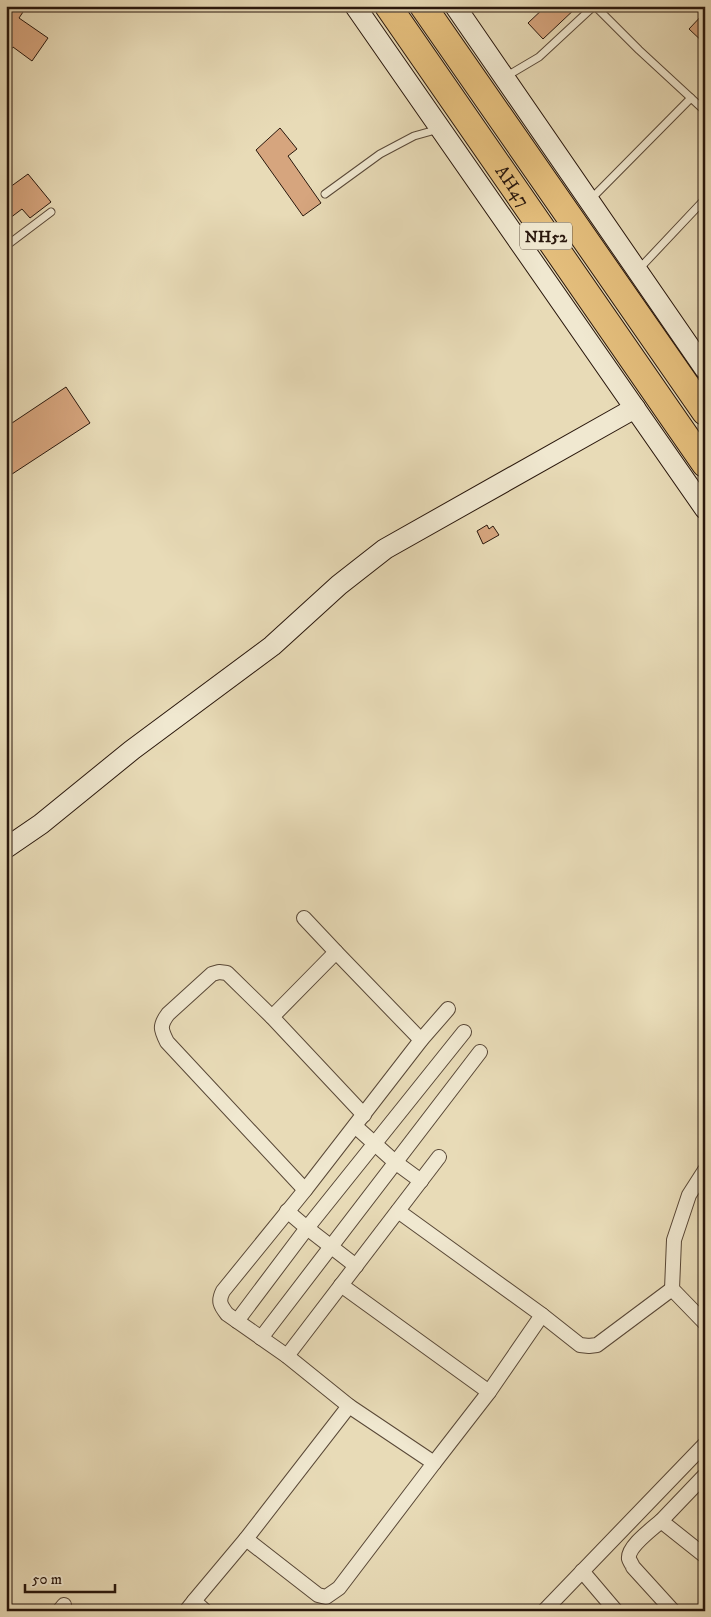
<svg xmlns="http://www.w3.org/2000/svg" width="711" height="1617" font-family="'IM FELL DW Pica',serif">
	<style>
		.building { fill: #d6a57e; stroke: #29170c }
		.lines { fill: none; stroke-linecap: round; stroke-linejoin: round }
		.lane-casing { stroke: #594837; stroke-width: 9 }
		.street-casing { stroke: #594837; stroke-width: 16 }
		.secondary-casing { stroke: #29170c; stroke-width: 22 }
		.highway-casing { stroke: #29170c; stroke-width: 28 }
		.lane { stroke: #f0e8d0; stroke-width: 7 }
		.street { stroke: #f0e8d0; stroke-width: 14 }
		.secondary { stroke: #f0e8d0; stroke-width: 20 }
		.highway { stroke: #e4be7c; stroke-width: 26 }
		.labels { text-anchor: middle; stroke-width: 4.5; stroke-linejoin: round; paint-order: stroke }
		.shield { fill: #f0e8d0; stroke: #655647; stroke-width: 1 }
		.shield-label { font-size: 16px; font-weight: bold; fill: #29170c }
		.street-label { font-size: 18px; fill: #29170c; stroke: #f0e8d0 }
	</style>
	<rect width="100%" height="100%" fill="#e8dbb7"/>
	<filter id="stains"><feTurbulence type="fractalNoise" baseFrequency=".004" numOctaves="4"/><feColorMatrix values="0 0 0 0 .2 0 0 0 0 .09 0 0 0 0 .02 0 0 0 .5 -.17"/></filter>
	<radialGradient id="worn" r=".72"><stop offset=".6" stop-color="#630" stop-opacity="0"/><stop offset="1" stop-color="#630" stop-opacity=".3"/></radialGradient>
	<!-- building -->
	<g class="building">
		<path d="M6,6H27L19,18L48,38L32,61L13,47L6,56Z"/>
		<path d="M546,6H578L543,39L528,23Z"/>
		<path d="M705,12V44L689,29Z"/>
		<path d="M280,128L297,149L288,156L321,203L303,216L256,150Z"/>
		<path d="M28,174L51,202L30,218L22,209L6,221V190Z"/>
		<path d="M66,387L90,423L6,478V427Z"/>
		<path d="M487,525L489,529L493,526L499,535L483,544L477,531Z"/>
	</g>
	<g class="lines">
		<defs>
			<g id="lane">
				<path d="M595,6L639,50L691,98"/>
				<path d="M507,76L539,57L594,6"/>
				<path d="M325,194L380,154L414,136L439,129"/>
				<path d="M590,200L691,98L705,111"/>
				<path d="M6,246L51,212"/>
				<path d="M639,269L705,199"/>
			</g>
			<g id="street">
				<path d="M304,918L336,952"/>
				<path d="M272,1017L336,952L421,1040"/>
				<path d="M355,1126L395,1162L421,1181"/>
				<path d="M705,1170L689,1195L674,1240L672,1289L705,1323"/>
				<path d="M305,1190L167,1042C161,1030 159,1026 168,1014L212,974L219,972L227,973L272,1017L364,1115"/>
				<path d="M356,1266L307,1228L464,1032"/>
				<path d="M341,1285L489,1392L542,1315L398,1211"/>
				<path d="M542,1315L580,1345L589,1346L597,1345L672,1289"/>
				<path d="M237,1321L307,1228L287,1211"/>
				<path d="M261,1338L480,1052"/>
				<path d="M287,1356L439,1157"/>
				<path d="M434,1463L489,1392"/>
				<path d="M705,1475L661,1521L705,1556"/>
				<path d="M661,1521C652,1529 627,1547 629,1559C629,1560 633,1566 633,1567L673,1611"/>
				<path d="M246,1539L318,1595L326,1597L339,1588L434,1463L349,1406"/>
				<path d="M582,1571L616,1611"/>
				<path d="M194,1601L246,1539L349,1406L287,1356L227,1314C220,1305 218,1301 223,1291L305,1190L421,1040L448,1009"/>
				<path d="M59,1611L64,1605"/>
				<path d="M186,1611L194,1601L205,1611"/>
				<path d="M544,1611L705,1444"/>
			</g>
			<g id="secondary">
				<path d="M355,6L705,509"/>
				<path d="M455,6L705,369"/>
				<path d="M6,848L41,824L132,750L272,646L339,585L385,549L635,408"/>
			</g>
			<g id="highway">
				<path id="s1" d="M388,6L705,464"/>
				<path d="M423,6L705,412"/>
			</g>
		</defs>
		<!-- lane casing -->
		<use href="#lane" class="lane-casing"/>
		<!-- street casing -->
		<use href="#street" class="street-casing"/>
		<!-- secondary casing -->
		<use href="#secondary" class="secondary-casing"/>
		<!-- highway casing -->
		<use href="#highway" class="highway-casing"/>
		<!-- lane -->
		<use href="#lane" class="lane"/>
		<!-- street -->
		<use href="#street" class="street"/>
		<!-- secondary -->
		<use href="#secondary" class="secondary"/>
		<!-- highway -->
		<use href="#highway" class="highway"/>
	</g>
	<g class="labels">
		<!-- shield labels -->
		<rect class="shield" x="520" y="222.5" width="52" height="27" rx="4"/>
		<g class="shield-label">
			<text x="546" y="242">NH52</text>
		</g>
		<!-- street labels -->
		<g class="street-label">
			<text dy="6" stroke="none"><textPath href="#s1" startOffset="219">AH47</textPath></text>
		</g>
	</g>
	<!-- margin -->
	<rect width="711" height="1617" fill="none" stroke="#e8dbb7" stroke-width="25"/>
	<rect x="8" y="8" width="696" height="1602" fill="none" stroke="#29170c" stroke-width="2.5"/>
	<rect x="12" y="12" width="686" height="1592" fill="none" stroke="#29170c"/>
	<!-- scale -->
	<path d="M25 1584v8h90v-8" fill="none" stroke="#29170c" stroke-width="2.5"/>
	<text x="32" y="1584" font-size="15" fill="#29170c" stroke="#f0e8d0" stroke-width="4" paint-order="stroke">50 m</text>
	<rect width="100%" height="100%" filter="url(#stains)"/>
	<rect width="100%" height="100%" fill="url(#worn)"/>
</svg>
